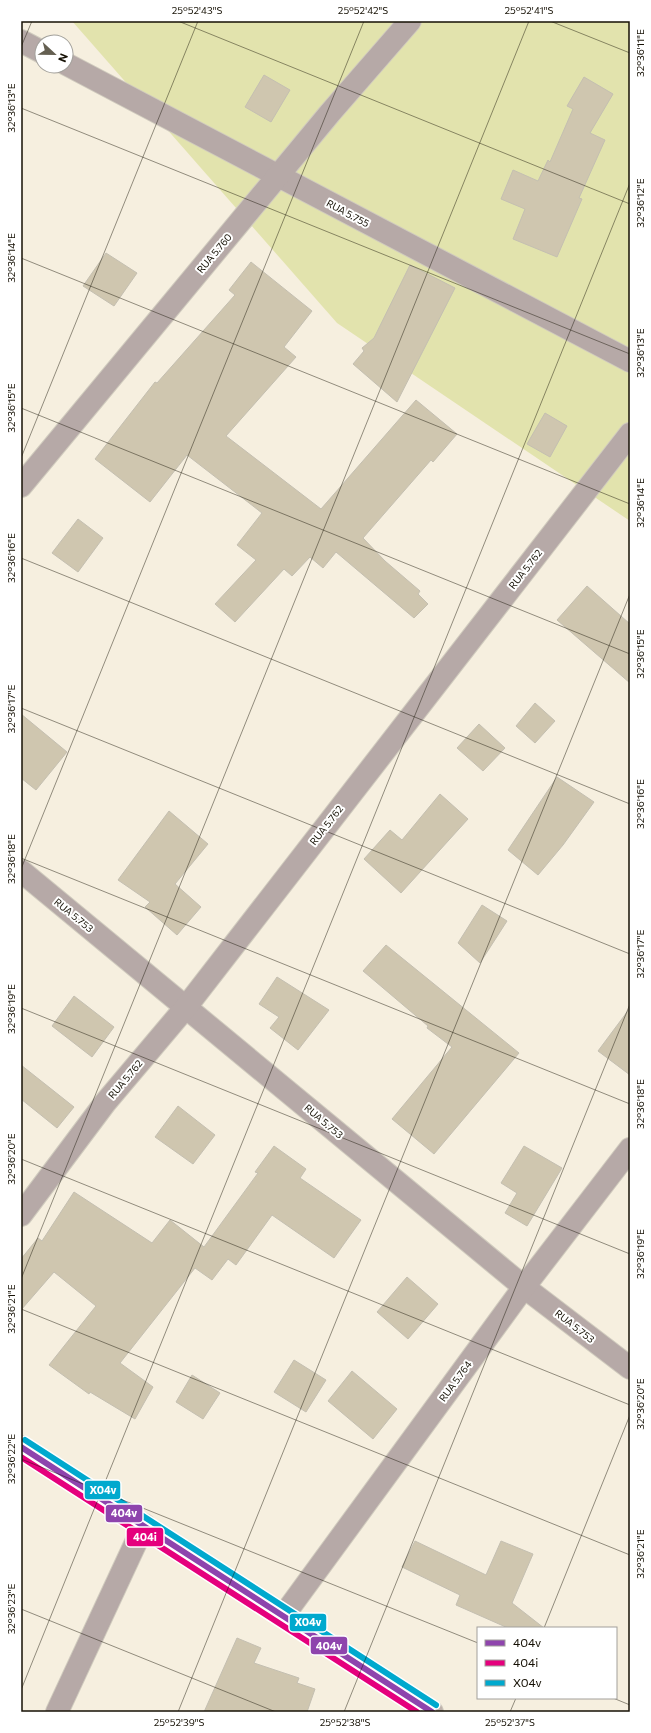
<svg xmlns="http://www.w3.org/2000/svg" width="651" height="1733" font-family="Commissioner,sans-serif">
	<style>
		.green { fill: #e2e3ad }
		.building { fill: #cfc6af; stroke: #c4bfb1 }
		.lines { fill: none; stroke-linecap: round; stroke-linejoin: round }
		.street-casing { stroke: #d0cbbe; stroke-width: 24 }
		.secondary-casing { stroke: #d0cbbe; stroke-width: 24 }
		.street { stroke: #b6a9a7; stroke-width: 22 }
		.secondary { stroke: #bfb3ac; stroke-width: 22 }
		.bus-1-casing { stroke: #fff; stroke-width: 9 }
		.bus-2-casing { stroke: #fff; stroke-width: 9 }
		.bus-3-casing { stroke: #fff; stroke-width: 9 }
		.bus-1 { stroke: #8e44ad; stroke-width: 6 }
		.bus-2 { stroke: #e5007d; stroke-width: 6 }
		.bus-3 { stroke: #00a9ce; stroke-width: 6 }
		.ticks { fill: none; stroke: #161105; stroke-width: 1; stroke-opacity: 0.45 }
		.labels { text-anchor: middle; stroke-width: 4; stroke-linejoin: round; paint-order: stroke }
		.street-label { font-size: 10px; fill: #161105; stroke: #fff }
		.line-badge { stroke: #fff; stroke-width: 1.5 }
		.badge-label { font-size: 11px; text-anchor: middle; font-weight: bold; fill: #fff }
		.neatline { fill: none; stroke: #161105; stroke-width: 1.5 }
		.ticks-label { font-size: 10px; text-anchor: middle; fill: #161105 }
	</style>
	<rect width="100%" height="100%" fill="#f6efdf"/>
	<!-- green -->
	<path class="green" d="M72,21H630V521L337,323Z"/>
	<!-- building -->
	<g class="building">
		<path d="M264,75L290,90L271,122L245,107Z"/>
		<path d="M584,77L613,94L590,133L605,140L579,198L582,199L557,257L513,239L525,209L501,199L513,170L538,181L548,160L550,162L573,109L567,106Z"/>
		<path d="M106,253L137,273L114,306L83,286Z"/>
		<path d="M251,262L312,311L284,347L296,357L226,436L321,509L416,400L457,434L433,462L431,460L363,538L385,561L420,591L418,594L428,604L414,618L336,552L323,568L310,557L292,576L284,569L235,622L215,604L256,560L237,545L262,513L187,455L150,502L95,459L155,382L157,383L235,295L229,290Z"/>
		<path d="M410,265L455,288L397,402L353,364L364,351L362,348L374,338Z"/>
		<path d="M545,413L567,426L550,457L527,444Z"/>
		<path d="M78,519L103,538L78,572L52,553Z"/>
		<path d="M587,586L630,624V683L557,620Z"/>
		<path d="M535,703L555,721L535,743L516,726Z"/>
		<path d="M21,714L67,752L36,790L21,778Z"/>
		<path d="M479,724L505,748L483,771L457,748Z"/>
		<path d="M557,777L594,802L563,845L538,875L508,850Z"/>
		<path d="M440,794L468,819L401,893L364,859L390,830L402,840Z"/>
		<path d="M169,811L208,844L175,884L201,907L177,935L145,907L150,902L118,880Z"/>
		<path d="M482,905L507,921L480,963L458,943Z"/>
		<path d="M386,945L519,1053L434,1154L392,1119L452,1047L427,1028L428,1026L363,971Z"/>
		<path d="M277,977L329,1010L298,1050L270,1028L279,1017L259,1004Z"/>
		<path d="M74,996L114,1027L92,1057L52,1026Z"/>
		<path d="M630,1008V1075L598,1051Z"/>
		<path d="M21,1065L74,1107L57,1128L21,1099Z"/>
		<path d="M178,1106L215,1135L193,1164L155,1137Z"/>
		<path d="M274,1146L306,1169L300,1178L361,1220L334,1258L272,1215L236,1265L228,1259L212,1280L195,1268L120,1363L153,1387L135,1419L90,1392L89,1394L49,1365L96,1306L54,1272L21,1310V1259L38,1238L42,1241L74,1192L152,1243L170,1220L204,1247L258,1173L255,1172Z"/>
		<path d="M524,1146L562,1168L527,1226L505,1213L517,1193L501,1183Z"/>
		<path d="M407,1277L438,1304L408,1339L377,1312Z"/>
		<path d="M294,1360L326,1380L306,1412L274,1392Z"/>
		<path d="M352,1371L397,1409L373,1439L328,1401Z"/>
		<path d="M192,1375L220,1393L203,1419L176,1402Z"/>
		<path d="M415,1541L486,1575L501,1541L533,1554L512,1603L544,1628H508L456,1605L460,1595L402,1567Z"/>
		<path d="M237,1638L261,1648L254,1663L299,1678L297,1683L315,1689L307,1712H204Z"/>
	</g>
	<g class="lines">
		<defs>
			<g id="street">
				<path d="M21,41L42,52"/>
				<path d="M66,64L630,361"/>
				<path d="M21,486L330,113L410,21"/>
				<path d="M21,871L524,1287L630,1368"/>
				<path d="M21,1215L105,1103L186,1007L630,434"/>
				<path d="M284,1615L524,1287L630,1149"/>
				<path d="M57,1712L144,1525"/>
			</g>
			<path id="secondary" d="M21,1447L432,1712"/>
		</defs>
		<!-- street casing -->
		<use href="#street" class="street-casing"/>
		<!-- secondary casing -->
		<use href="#secondary" class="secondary-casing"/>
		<!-- street -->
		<use href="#street" class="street"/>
		<!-- secondary -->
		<use href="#secondary" class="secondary"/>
		<defs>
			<path id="bus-1" d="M21,1447L432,1712"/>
			<path id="bus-2" d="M21,1457L417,1712"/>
			<path id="bus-3" d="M25,1440L436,1705"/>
		</defs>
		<!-- bus-1 casing -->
		<use href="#bus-1" class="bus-1-casing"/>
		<!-- bus-2 casing -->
		<use href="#bus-2" class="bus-2-casing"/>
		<!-- bus-3 casing -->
		<use href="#bus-3" class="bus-3-casing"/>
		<!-- bus-1 -->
		<use href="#bus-1" class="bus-1"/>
		<!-- bus-2 -->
		<use href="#bus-2" class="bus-2"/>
		<!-- bus-3 -->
		<use href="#bus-3" class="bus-3"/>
	</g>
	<!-- ticks -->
	<path class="ticks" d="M178,21L630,204M550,21L630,53M21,47L32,21M21,108L630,354M21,258L630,504M21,408L630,654M21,458L198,21M21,558L630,804M21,708L630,954M21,858L630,1104M21,869L364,21M21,1008L630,1254M21,1159L630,1405M21,1279L529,21M21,1309L630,1555M21,1459L478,1643M21,1609L276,1712M544,1628L630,1415M21,1690L630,183M613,1698L630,1705M178,1712L630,594M344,1712L630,1004M510,1712L516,1698"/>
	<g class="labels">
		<!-- street labels -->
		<g class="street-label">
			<text transform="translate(348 213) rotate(28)" y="4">RUA 5.755</text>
			<text transform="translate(214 253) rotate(-50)" y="4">RUA 5.760</text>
			<text transform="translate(525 569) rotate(-52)" y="4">RUA 5.762</text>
			<text transform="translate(326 825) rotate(-52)" y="4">RUA 5.762</text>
			<text transform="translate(74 915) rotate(39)" y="4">RUA 5.753</text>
			<text transform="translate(125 1079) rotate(-50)" y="4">RUA 5.762</text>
			<text transform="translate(324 1121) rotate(40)" y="4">RUA 5.753</text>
			<text transform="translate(575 1326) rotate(38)" y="4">RUA 5.753</text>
			<text transform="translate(455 1381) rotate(-54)" y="4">RUA 5.764</text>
		</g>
	</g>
	<g class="line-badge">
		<rect x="84" y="1480" width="37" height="20" rx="4" fill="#00a9ce"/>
		<rect x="105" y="1504" width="38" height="19" rx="4" fill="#8e44ad"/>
		<rect x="126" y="1527" width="38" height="20" rx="4" fill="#e5007d"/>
		<rect x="289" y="1613" width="38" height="19" rx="4" fill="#00a9ce"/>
		<rect x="310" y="1636" width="38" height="19" rx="4" fill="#8e44ad"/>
	</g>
	<g class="badge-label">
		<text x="103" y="1494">X04v</text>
		<text x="124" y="1517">404v</text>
		<text x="145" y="1541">404i</text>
		<text x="308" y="1626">X04v</text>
		<text x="329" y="1650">404v</text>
	</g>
	<!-- border -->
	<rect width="651" height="1733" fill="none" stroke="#ffffff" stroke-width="44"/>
	<!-- legend -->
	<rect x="477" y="1627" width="140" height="72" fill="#ffffff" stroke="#a2a09b"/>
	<rect x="485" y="1640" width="20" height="6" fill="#8e44ad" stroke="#a2a09b"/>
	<text x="513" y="1647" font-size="12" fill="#161105">404v</text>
	<rect x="485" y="1660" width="20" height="6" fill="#e5007d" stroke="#a2a09b"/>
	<text x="513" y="1667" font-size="12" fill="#161105">404i</text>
	<rect x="485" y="1680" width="20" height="6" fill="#00a9ce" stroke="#a2a09b"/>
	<text x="513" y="1687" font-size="12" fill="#161105">X04v</text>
	<!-- north arrow -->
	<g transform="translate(54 54) rotate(112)"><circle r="19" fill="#ffffff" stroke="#a2a09b"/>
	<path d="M0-3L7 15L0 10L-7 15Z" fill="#645f51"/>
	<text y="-6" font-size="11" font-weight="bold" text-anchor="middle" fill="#161105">N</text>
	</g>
	<rect x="22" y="22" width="607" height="1689" class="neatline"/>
	<g class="ticks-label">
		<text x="197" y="14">25°52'43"S</text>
		<text x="363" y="14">25°52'42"S</text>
		<text x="529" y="14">25°52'41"S</text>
		<text transform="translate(640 53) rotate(-90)" y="4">32°36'11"E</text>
		<text transform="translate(11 108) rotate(-90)" y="4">32°36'13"E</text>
		<text transform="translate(640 203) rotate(-90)" y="4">32°36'12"E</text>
		<text transform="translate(11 258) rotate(-90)" y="4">32°36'14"E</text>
		<text transform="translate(640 353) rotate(-90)" y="4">32°36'13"E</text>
		<text transform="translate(11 408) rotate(-90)" y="4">32°36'15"E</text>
		<text transform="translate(640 503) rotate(-90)" y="4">32°36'14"E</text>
		<text transform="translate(11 558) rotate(-90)" y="4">32°36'16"E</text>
		<text transform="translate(640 654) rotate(-90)" y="4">32°36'15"E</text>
		<text transform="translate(11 709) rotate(-90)" y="4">32°36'17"E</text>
		<text transform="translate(640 804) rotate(-90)" y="4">32°36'16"E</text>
		<text transform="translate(11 859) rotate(-90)" y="4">32°36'18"E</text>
		<text transform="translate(640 954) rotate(-90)" y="4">32°36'17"E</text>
		<text transform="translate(11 1009) rotate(-90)" y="4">32°36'19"E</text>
		<text transform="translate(640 1104) rotate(-90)" y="4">32°36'18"E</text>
		<text transform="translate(11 1159) rotate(-90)" y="4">32°36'20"E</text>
		<text transform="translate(640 1254) rotate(-90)" y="4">32°36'19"E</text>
		<text transform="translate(11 1309) rotate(-90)" y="4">32°36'21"E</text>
		<text transform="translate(640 1404) rotate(-90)" y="4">32°36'20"E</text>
		<text transform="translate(11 1459) rotate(-90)" y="4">32°36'22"E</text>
		<text transform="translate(640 1554) rotate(-90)" y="4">32°36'21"E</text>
		<text transform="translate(11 1609) rotate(-90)" y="4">32°36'23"E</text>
		<text x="179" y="1726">25°52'39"S</text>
		<text x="345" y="1726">25°52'38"S</text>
		<text x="510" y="1726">25°52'37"S</text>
	</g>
</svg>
